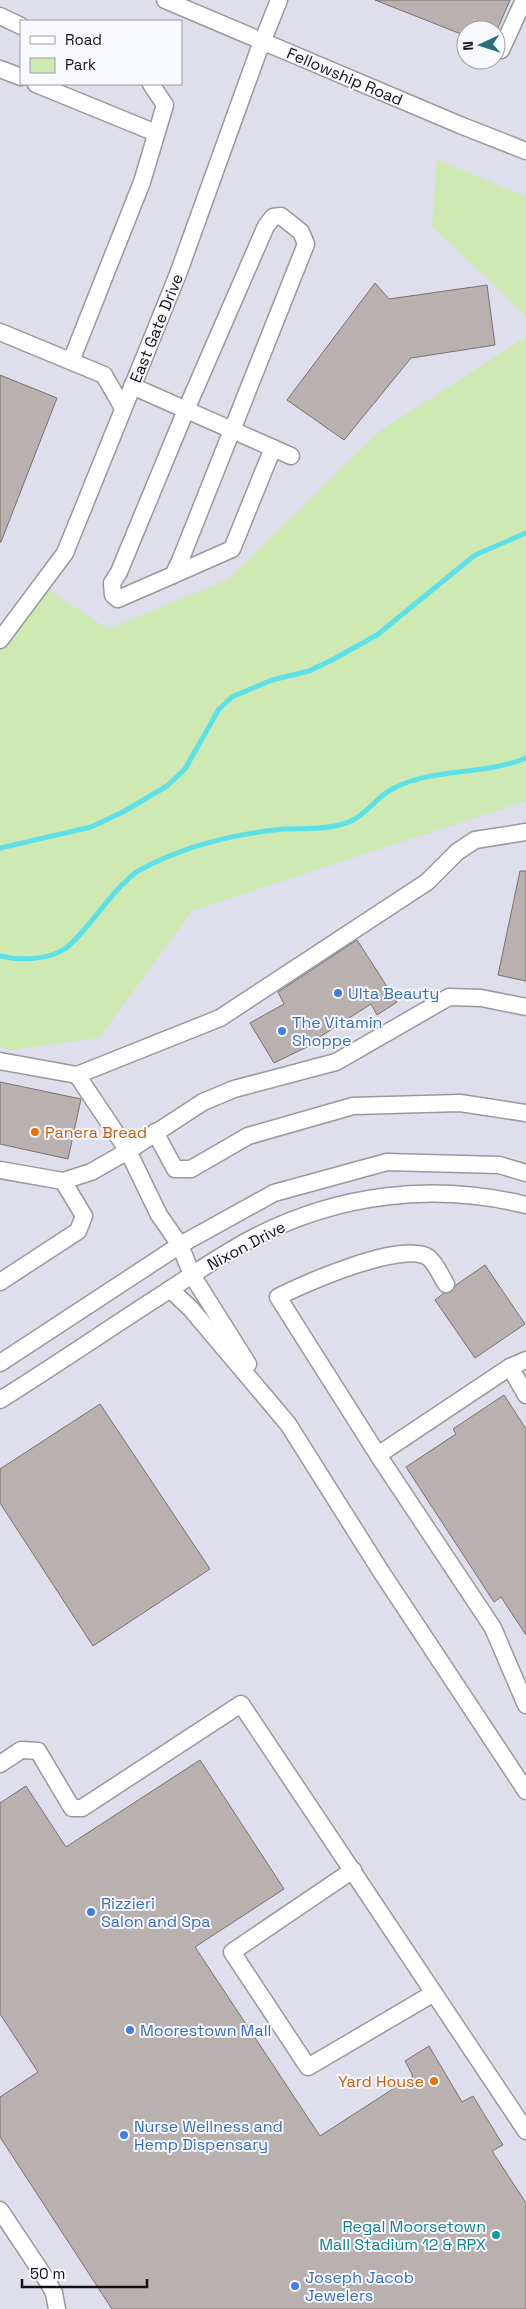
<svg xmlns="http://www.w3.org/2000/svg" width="526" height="2309" font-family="'Space Grotesk',sans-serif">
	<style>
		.built { fill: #dedeec; fill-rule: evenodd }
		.green { fill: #cee9b2 }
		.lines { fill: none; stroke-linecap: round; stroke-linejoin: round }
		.stream { stroke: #5ee0e8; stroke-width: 5 }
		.building { fill: #b9b1af; stroke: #79716f }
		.minor-casing { stroke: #98989e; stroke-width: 19 }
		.minor { stroke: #fff; stroke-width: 16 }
		.shop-dot { fill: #3f7fe0; stroke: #f8f8ff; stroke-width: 2 }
		.food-dot { fill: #e8710a; stroke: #f8f8ff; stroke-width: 2 }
		.culture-dot { fill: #0f9aa8; stroke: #f8f8ff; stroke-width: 2 }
		.labels { text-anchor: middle; stroke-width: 4; stroke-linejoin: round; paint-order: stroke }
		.street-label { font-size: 16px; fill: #121214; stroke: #f8f8ff }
		.shop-label { font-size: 16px; fill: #366cbe; stroke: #f8f8ff; text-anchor: start }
		.food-label { font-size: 16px; fill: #c56008; stroke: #f8f8ff; text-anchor: start }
		.culture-label { font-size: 16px; fill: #0d838f; stroke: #f8f8ff; text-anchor: end }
	</style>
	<rect width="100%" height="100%" fill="#ebeaf1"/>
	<!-- built -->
	<path class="built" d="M0,0H526V2309H0ZM21,21H181V84H21ZM466,30H496V60H466Z"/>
	<!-- green -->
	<g class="green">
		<path d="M437,159L526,197V316L432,226Z"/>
		<path d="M526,337V801L192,911L99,1038L10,1050L0,1047V647L47,589L108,629L229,579L377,433Z"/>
	</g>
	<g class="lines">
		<!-- stream -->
		<g class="stream">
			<path d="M0,848L91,827L123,812L167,786L185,769L219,709L232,697L272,680L309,671L332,660L377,635L475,555L526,533"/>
			<path d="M0,956C20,961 49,960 66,948C85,933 103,904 121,886C127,881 132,874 138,871C181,847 234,834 283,829C301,828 321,830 339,825C365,820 372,799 394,788C436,767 482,776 526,758"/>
		</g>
	</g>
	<!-- building -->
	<g class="building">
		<path d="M375,0H510L497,30H466V36Z"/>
		<path d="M375,283L389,299L487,285L495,345L411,358L344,440L287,400Z"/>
		<path d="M0,375L57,398L1,542H0Z"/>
		<path d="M520,871H526V981L498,975Z"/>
		<path d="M357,940L397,1002L377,1015L371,1004L315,1040L309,1046L274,1063L250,1023L284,1004L278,992Z"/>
		<path d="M0,1082L81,1099L68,1159L0,1144Z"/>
		<path d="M485,1265L525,1324L475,1358L435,1300L444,1293L451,1292L456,1285Z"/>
		<path d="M504,1395L526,1429V1635L501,1597L494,1602L406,1467L456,1434L453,1429Z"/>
		<path d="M100,1404L210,1569L93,1646L0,1503V1469Z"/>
		<path d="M200,1760L284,1889L195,1947L320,2136L413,2076L405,2061L429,2046L462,2102L473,2096L503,2145L492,2151L526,2203V2309H112L0,2137V2097L38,2072L0,2014V1803L26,1786L66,1847Z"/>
	</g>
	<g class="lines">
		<defs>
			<g id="minor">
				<path d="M165,0L460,125L526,151"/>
				<path d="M0,16L21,26"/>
				<path d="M501,50L524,0"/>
				<path d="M0,69L21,77"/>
				<path d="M36,84L156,133"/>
				<path d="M281,216L301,232L306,244L180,561L173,575L118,599L113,595L112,583L119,572L186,410L266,226L273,217Z"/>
				<path d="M0,332L104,375L123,408"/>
				<path d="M71,361L142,182L165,105L151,84"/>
				<path d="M132,386L291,456"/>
				<path d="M173,575L232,549L273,448"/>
				<path d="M0,640L65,553L178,274L257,55L279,0"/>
				<path d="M0,1061L77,1075L220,1018L427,882L457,852L475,840L526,832"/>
				<path d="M77,1075L128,1151L159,1215L180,1245L192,1275L248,1364"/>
				<path d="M155,1132L175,1169H191L248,1136L353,1106L460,1103L526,1113"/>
				<path d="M0,1170L63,1181L91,1172L128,1151L203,1102L234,1089L336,1062L449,997L481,998L526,1007"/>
				<path d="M0,1282L78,1231L84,1216L63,1181"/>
				<path d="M170,1289L191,1309L288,1424L380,1570L526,1791"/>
				<path d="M526,1360L510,1367L378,1455L493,1628L526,1705"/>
				<path d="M0,1363L180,1245L274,1193L387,1162L499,1165L526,1173"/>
				<path d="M510,1367L526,1395"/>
				<path d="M0,1400C51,1368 101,1334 152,1301C185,1280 217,1257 251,1239C337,1194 432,1182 526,1205"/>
				<path d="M378,1455L278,1297C303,1284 405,1239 429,1258C436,1264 441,1276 446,1284"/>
				<path d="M0,1764L21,1750L38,1751L72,1808H82L241,1704L526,2131"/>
				<path d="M353,1870L232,1952L308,2067L434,1993"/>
				<path d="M0,2210L48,2282L54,2293L57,2309"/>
			</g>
		</defs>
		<!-- minor casing -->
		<use href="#minor" class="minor-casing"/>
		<!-- minor -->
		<use href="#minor" class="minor"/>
	</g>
	<!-- markers -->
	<g class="shop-dot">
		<circle cx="338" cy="993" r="5"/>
		<circle cx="282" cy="1031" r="5"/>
		<circle cx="91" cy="1912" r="5"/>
		<circle cx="130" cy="2030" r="5"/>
		<circle cx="124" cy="2135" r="5"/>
		<circle cx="295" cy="2286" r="5"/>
	</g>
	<g class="food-dot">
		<circle cx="35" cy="1132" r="5"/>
		<circle cx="434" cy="2081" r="5"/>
	</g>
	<circle class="culture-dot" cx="496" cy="2235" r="5"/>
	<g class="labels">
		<!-- street labels -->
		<g class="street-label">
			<text transform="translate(345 76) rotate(23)" y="6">Fellowship Road</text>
			<text transform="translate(156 328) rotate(-68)" y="6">East Gate Drive</text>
			<text transform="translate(246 1245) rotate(-28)" y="6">Nixon Drive</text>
		</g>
		<!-- shop labels -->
		<g class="shop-label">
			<text x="348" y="999">Ulta Beauty</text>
			<text x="292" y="1028">The Vitamin<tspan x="292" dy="18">Shoppe</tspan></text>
			<text x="101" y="1909">Rizzieri<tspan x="101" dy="18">Salon and Spa</tspan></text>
			<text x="140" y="2036">Moorestown Mall</text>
			<text x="134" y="2132">Nurse Wellness and<tspan x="134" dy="18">Hemp Dispensary</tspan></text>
			<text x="305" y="2283">Joseph Jacob<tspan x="305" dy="18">Jewelers</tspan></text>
		</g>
		<!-- food labels -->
		<g class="food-label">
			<text x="45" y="1138">Panera Bread</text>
			<text x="424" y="2087" text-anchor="end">Yard House</text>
		</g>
		<!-- culture labels -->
		<g class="culture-label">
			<text x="486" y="2232">Regal Moorsetown<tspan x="486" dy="18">Mall Stadium 12 &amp; RPX</tspan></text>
		</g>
	</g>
	<!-- legend -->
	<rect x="20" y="20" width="162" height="65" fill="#f8f8ff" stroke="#9c9ca1"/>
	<rect x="30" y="36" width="25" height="8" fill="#ffffff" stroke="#9c9ca1"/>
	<text x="65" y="45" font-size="15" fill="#121214">Road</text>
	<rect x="30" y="58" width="25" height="15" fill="#cee9b2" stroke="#9c9ca1"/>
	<text x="65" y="70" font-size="15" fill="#121214">Park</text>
	<!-- north arrow -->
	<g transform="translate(481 45) rotate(266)"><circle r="24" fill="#f8f8ff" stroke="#9c9ca1"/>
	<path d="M0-4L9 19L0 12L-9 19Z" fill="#28717a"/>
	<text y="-8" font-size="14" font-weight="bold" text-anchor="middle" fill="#121214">N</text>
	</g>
	<!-- scale -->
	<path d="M22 2279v8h125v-8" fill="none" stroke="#121214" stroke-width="2.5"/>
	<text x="30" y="2279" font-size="15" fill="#121214" stroke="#f8f8ff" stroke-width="4" paint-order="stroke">50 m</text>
</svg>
